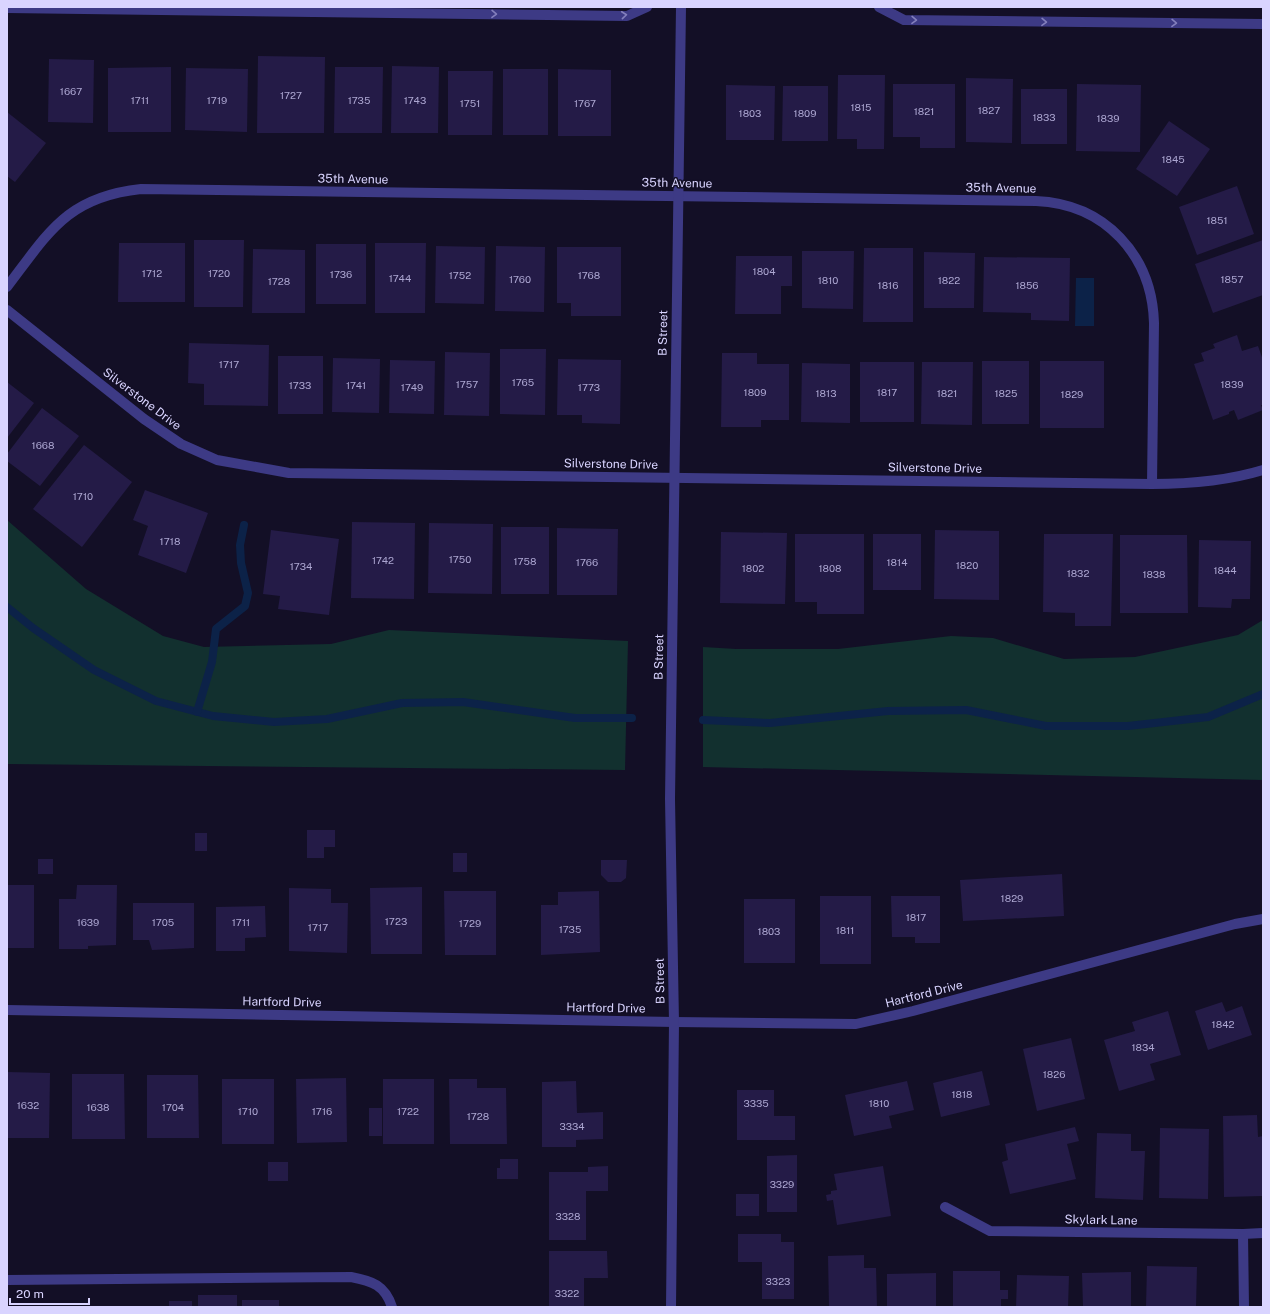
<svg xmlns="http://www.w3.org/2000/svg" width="1270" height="1314" font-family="'Public Sans',sans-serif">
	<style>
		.green { fill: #12302f }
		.water { fill: #0c2248 }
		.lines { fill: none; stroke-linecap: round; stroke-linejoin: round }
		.stream { stroke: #0c2248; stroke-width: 8 }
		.building { fill: #241b47 }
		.minor { stroke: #3d3a85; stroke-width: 10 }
		.oneway { stroke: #837fbc }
		.labels { text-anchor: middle; stroke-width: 3; stroke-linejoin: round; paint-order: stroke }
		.number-label { font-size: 10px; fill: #aca6d1 }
		.street-label { font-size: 12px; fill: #d9d4ff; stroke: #130f26 }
	</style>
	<rect width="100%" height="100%" fill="#130f26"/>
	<!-- green -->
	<g class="green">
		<path d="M7,520L86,589L163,636L204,647L331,644L389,630L628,641L625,770L7,764Z"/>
		<path d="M1263,620V780L703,767V647L736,649H838L951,636L993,638L1064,659L1135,657L1238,635Z"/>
	</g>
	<!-- water -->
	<path class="water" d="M1076,278H1094V326H1075Z"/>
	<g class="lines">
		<!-- stream -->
		<g class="stream">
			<path d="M7,607L33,628L94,670L156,701L213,716L274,722L327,719L402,703L463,702L575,718H632"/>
			<path d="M197,712L212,662L216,629L245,606L248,593L241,563L240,545L244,525"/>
			<path d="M703,720L770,723L888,711L966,710L1046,726H1128L1208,717L1263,694"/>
		</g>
	</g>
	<!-- building -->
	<g class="building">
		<path d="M258,56L325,57L324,133H257Z"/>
		<path d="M49,59L94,60L93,123L48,122Z"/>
		<path d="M392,66L439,67L438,133H391Z"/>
		<path d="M171,67V132H108V68Z"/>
		<path d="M335,67H383L382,133H334Z"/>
		<path d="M186,68L248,69L247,132L185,130Z"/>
		<rect x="503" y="69" width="45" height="66"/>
		<path d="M558,69L611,70V136H558Z"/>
		<path d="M448,71H493L492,135H448Z"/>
		<path d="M838,75H885L884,149H857V139H837Z"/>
		<path d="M966,78L1013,79L1012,143L966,142Z"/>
		<path d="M893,84H955V148H920V137H893Z"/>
		<path d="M1077,84L1141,85L1140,152L1076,151Z"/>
		<path d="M726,85L775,86L774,140H726Z"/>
		<path d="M783,86H828V141H782Z"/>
		<rect x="1021" y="89" width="46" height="55"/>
		<path d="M7,112L46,143L15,182L7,176Z"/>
		<path d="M1169,121L1210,149L1177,196L1136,169Z"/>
		<path d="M1237,186L1254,234L1197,255L1179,207Z"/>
		<path d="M194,240H244L243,307H194Z"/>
		<path d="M1263,240V295L1213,313L1195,264Z"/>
		<path d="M119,243H185V302H118Z"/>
		<path d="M375,243H426L425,313H375Z"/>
		<rect x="316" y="244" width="50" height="60"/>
		<path d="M436,246L485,247L484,304L435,303Z"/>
		<path d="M496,246L545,247L544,312L495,311Z"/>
		<path d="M557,247H621V316H571V303H557Z"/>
		<path d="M864,248H913V322H863Z"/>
		<path d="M253,249L305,250V313H252Z"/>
		<path d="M802,251H854L853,309L802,308Z"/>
		<path d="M924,252L975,253L974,308H924Z"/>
		<path d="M736,256H792V286H781V314H735Z"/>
		<path d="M984,257L1070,258L1069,321L1031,320V313L983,312Z"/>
		<path d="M1237,335L1242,351L1258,346L1263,360V405H1261L1263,410L1238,420L1234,410L1229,412V414L1213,420L1194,364L1204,361L1201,353L1215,348L1213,344Z"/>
		<path d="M189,343L269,345L268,406L204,405V384L188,383Z"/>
		<path d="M500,349H546L545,415L500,414Z"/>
		<path d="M445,352L490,353L489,416L444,415Z"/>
		<path d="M722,353H757V364H789V420H761V427H721Z"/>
		<rect x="278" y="356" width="45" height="58"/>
		<path d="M333,358L380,359L379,413L332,412Z"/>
		<path d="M558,359L621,360L620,424L582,423V415H557Z"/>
		<path d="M390,360L435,361L434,414L389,413Z"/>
		<rect x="982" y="361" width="47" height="63"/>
		<rect x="1040" y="361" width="64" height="67"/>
		<rect x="860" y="362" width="54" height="60"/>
		<path d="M922,362H973L972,425L921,424Z"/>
		<path d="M802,363L850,364V423L801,422Z"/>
		<path d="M7,382L34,403L7,438Z"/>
		<path d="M42,408L79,436L40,486L7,461V454Z"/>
		<path d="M84,445L132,482L82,547L33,509Z"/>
		<path d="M145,490L208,513L186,573L138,555L148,526L133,520Z"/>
		<path d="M352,522L415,523L414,599L351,598Z"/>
		<path d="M429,523L493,524L492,594L428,593Z"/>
		<rect x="501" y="527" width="48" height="67"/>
		<path d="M557,528L618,529L617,595H557Z"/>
		<path d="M271,530L339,539L329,615L278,609L280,596L263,594Z"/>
		<path d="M935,530L999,531V600L934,599Z"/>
		<path d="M721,532L787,533L785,604L720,603Z"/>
		<path d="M795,534H864V614H817V602H795Z"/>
		<rect x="873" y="534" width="48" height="56"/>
		<path d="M1044,534H1113L1111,626H1075V613L1043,612Z"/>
		<path d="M1120,535H1187L1188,613H1120Z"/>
		<path d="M1199,540L1251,541L1250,599H1232L1231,608L1198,607Z"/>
		<path d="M307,830H335V847H324V858H307Z"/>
		<rect x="195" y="833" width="12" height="18"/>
		<rect x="453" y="853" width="14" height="19"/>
		<rect x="38" y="859" width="15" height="15"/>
		<path d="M601,860H627L626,878L621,882H608L601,875Z"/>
		<path d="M1062,874L1064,916L963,921L960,880Z"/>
		<rect x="7" y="885" width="27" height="63"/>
		<path d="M77,885H117L116,945L88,946V949H59V899H76Z"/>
		<path d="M422,887V954H371L370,888Z"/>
		<path d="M289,888L331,889V903H348L347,953L289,951Z"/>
		<path d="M444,891H496V955H445Z"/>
		<path d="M599,891L600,952L541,955V905H558V892Z"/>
		<rect x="820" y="896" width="51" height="68"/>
		<path d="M891,896H940V943H915V937H892Z"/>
		<rect x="744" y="899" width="51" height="64"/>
		<path d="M133,903H194V948L152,950L149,940H133Z"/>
		<path d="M265,906L266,937L245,938V951H216V907Z"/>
		<path d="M1222,1002L1226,1012L1242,1006L1252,1035L1208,1050L1195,1011Z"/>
		<path d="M1168,1011L1181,1055L1150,1064L1155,1080L1119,1091L1104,1040L1135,1031L1132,1022Z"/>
		<path d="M1071,1038L1085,1099L1037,1111L1023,1049Z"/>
		<path d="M982,1071L990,1105L941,1117L933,1083Z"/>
		<path d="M7,1072L50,1073L49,1138H7Z"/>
		<path d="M72,1074H124L125,1139H72Z"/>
		<path d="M147,1075H198L199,1138H147Z"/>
		<path d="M346,1078L347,1142L297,1143L296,1079Z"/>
		<rect x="222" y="1079" width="52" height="65"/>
		<rect x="383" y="1079" width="51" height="65"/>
		<path d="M449,1079H477V1088H506L507,1144H450Z"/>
		<path d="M576,1081L577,1113L603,1112V1139L576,1140V1147H542V1082Z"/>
		<path d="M907,1081L914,1110L889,1116L892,1128L854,1136L845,1095Z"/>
		<path d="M737,1090H774V1116H795V1140H737Z"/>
		<rect x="369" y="1108" width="13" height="28"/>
		<path d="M1257,1115L1258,1137L1263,1136V1196L1224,1197L1223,1116Z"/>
		<path d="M1075,1127L1079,1141L1067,1144L1076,1179L1010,1194L1002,1162L1008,1160L1005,1144Z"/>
		<path d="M1160,1128L1209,1129L1208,1199L1159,1198Z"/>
		<path d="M1097,1133L1131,1134V1151H1145L1143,1200L1095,1198Z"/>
		<path d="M797,1155V1212H767V1156Z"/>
		<path d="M500,1159H518V1179H497V1168H500Z"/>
		<rect x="268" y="1162" width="20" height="19"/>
		<path d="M608,1166V1191H586V1240H549V1172H588V1167Z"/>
		<path d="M883,1166L891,1216L837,1225L833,1200L827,1201L826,1195L831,1194V1191L837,1190L834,1174Z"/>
		<rect x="736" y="1194" width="23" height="22"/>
		<path d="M738,1234H781V1242H794V1299H762V1262H738Z"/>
		<path d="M549,1251H607L608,1278H584V1307H549Z"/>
		<path d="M864,1255V1268H876L877,1307H829L828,1256Z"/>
		<path d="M1147,1266L1197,1267L1196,1307H1146Z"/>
		<path d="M953,1271H1000V1290H1008V1299H1001V1307H953Z"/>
		<path d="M1131,1272V1307H1083L1082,1273Z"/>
		<path d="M936,1273V1307H887V1274Z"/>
		<path d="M1017,1275L1069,1276L1068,1307H1016Z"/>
		<rect x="198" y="1295" width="39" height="12"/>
		<rect x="242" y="1300" width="37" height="7"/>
		<rect x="169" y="1301" width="23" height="6"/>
	</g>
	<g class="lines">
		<!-- minor -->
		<g class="minor">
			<path d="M879,7L904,20L1263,24"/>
			<path d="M7,8L627,16L647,7"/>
			<path d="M7,287C49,232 67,197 141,189L1036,201C1105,204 1152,255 1154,323L1152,484"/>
			<path d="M7,310L144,419L181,444L217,460L289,473L1152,484C1190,484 1227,481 1263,470"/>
			<path d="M7,1010L674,1022L856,1024L913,1011L1235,924L1263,919"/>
			<path d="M945,1207L990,1231L1243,1234L1263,1233"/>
			<path d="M1243,1234L1244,1307"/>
			<path d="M7,1280L351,1277C372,1281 385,1285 392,1307"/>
			<path d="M671,1307L674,1022L670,799L681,7"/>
		</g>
	</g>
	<!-- one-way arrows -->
	<defs><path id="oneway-chevron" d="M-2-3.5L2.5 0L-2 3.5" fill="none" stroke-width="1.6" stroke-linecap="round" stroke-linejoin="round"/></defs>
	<g class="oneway">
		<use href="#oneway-chevron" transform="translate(494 14) rotate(1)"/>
		<use href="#oneway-chevron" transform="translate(624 15) rotate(-6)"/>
		<use href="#oneway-chevron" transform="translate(914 20) rotate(1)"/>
		<use href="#oneway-chevron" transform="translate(1044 22) rotate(1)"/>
		<use href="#oneway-chevron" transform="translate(1174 23) rotate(1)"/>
	</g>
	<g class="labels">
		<!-- number labels -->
		<g class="number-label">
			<text x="71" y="95">1667</text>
			<text x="291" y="99">1727</text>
			<text x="140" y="104">1711</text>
			<text x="217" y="104">1719</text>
			<text x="359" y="104">1735</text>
			<text x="415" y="104">1743</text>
			<text x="470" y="107">1751</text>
			<text x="585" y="107">1767</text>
			<text x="861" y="111">1815</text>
			<text x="989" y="114">1827</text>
			<text x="924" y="115">1821</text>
			<text x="750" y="117">1803</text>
			<text x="805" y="117">1809</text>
			<text x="1044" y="121">1833</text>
			<text x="1108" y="122">1839</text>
			<text x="1173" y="163">1845</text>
			<text x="1217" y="224">1851</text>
			<text x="764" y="275">1804</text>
			<text x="152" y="277">1712</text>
			<text x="219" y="277">1720</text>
			<text x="341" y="278">1736</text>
			<text x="460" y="279">1752</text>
			<text x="589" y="279">1768</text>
			<text x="400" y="282">1744</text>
			<text x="520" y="283">1760</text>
			<text x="1232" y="283">1857</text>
			<text x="828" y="284">1810</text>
			<text x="949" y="284">1822</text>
			<text x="279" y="285">1728</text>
			<text x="888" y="289">1816</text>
			<text x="1027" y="289">1856</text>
			<text x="229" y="368">1717</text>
			<text x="523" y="386">1765</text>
			<text x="467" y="388">1757</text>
			<text x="1232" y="388">1839</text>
			<text x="300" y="389">1733</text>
			<text x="356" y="389">1741</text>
			<text x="412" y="391">1749</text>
			<text x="589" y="391">1773</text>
			<text x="755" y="396">1809</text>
			<text x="887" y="396">1817</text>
			<text x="826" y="397">1813</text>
			<text x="947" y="397">1821</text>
			<text x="1006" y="397">1825</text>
			<text x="1072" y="398">1829</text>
			<text x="43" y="449">1668</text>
			<text x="83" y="500">1710</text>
			<text x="170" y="545">1718</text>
			<text x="460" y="563">1750</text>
			<text x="383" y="564">1742</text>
			<text x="525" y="565">1758</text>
			<text x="587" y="566">1766</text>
			<text x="897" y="566">1814</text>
			<text x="967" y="569">1820</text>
			<text x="301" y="570">1734</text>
			<text x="753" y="572">1802</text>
			<text x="830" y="572">1808</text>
			<text x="1225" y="574">1844</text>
			<text x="1078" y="577">1832</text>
			<text x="1154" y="578">1838</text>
			<text x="1012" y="902">1829</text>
			<text x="916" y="921">1817</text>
			<text x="396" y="925">1723</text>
			<text x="88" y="926">1639</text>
			<text x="163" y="926">1705</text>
			<text x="241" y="926">1711</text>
			<text x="470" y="927">1729</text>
			<text x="318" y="931">1717</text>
			<text x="570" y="933">1735</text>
			<text x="845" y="934">1811</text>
			<text x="769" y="935">1803</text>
			<text x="1223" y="1028">1842</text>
			<text x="1143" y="1051">1834</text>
			<text x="1054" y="1078">1826</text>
			<text x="962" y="1098">1818</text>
			<text x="756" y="1107">3335</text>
			<text x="879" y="1107">1810</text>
			<text x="28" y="1109">1632</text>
			<text x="98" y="1111">1638</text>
			<text x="173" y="1111">1704</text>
			<text x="248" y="1115">1710</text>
			<text x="322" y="1115">1716</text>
			<text x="408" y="1115">1722</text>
			<text x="478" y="1120">1728</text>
			<text x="572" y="1130">3334</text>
			<text x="782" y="1188">3329</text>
			<text x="568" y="1220">3328</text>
			<text x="778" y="1285">3323</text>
			<text x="567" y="1297">3322</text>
		</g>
		<!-- street labels -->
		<g class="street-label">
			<text transform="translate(353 179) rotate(1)" y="4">35th Avenue</text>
			<text transform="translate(677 183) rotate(1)" y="4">35th Avenue</text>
			<text transform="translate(1001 188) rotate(1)" y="4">35th Avenue</text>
			<text transform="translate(663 333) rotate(-89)" y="4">B Street</text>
			<text transform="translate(142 399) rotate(37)" y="4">Silverstone Drive</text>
			<text transform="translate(611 464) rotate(1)" y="4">Silverstone Drive</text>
			<text transform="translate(935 468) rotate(1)" y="4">Silverstone Drive</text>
			<text transform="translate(659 657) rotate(-89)" y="4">B Street</text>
			<text transform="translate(660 981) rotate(-91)" y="4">B Street</text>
			<text transform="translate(924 994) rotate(-14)" y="4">Hartford Drive</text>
			<text transform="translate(282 1002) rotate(1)" y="4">Hartford Drive</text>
			<text transform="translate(606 1008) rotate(1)" y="4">Hartford Drive</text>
			<text transform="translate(1101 1220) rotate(1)" y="4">Skylark Lane</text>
		</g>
	</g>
	<!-- border -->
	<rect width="1270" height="1314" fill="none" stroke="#d9d4ff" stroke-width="16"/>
	<!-- scale -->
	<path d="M10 1298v6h79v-6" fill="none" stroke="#d9d4ff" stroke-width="2"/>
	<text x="16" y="1298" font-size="12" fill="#d9d4ff" stroke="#130f26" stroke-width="3" paint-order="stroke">20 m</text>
</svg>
